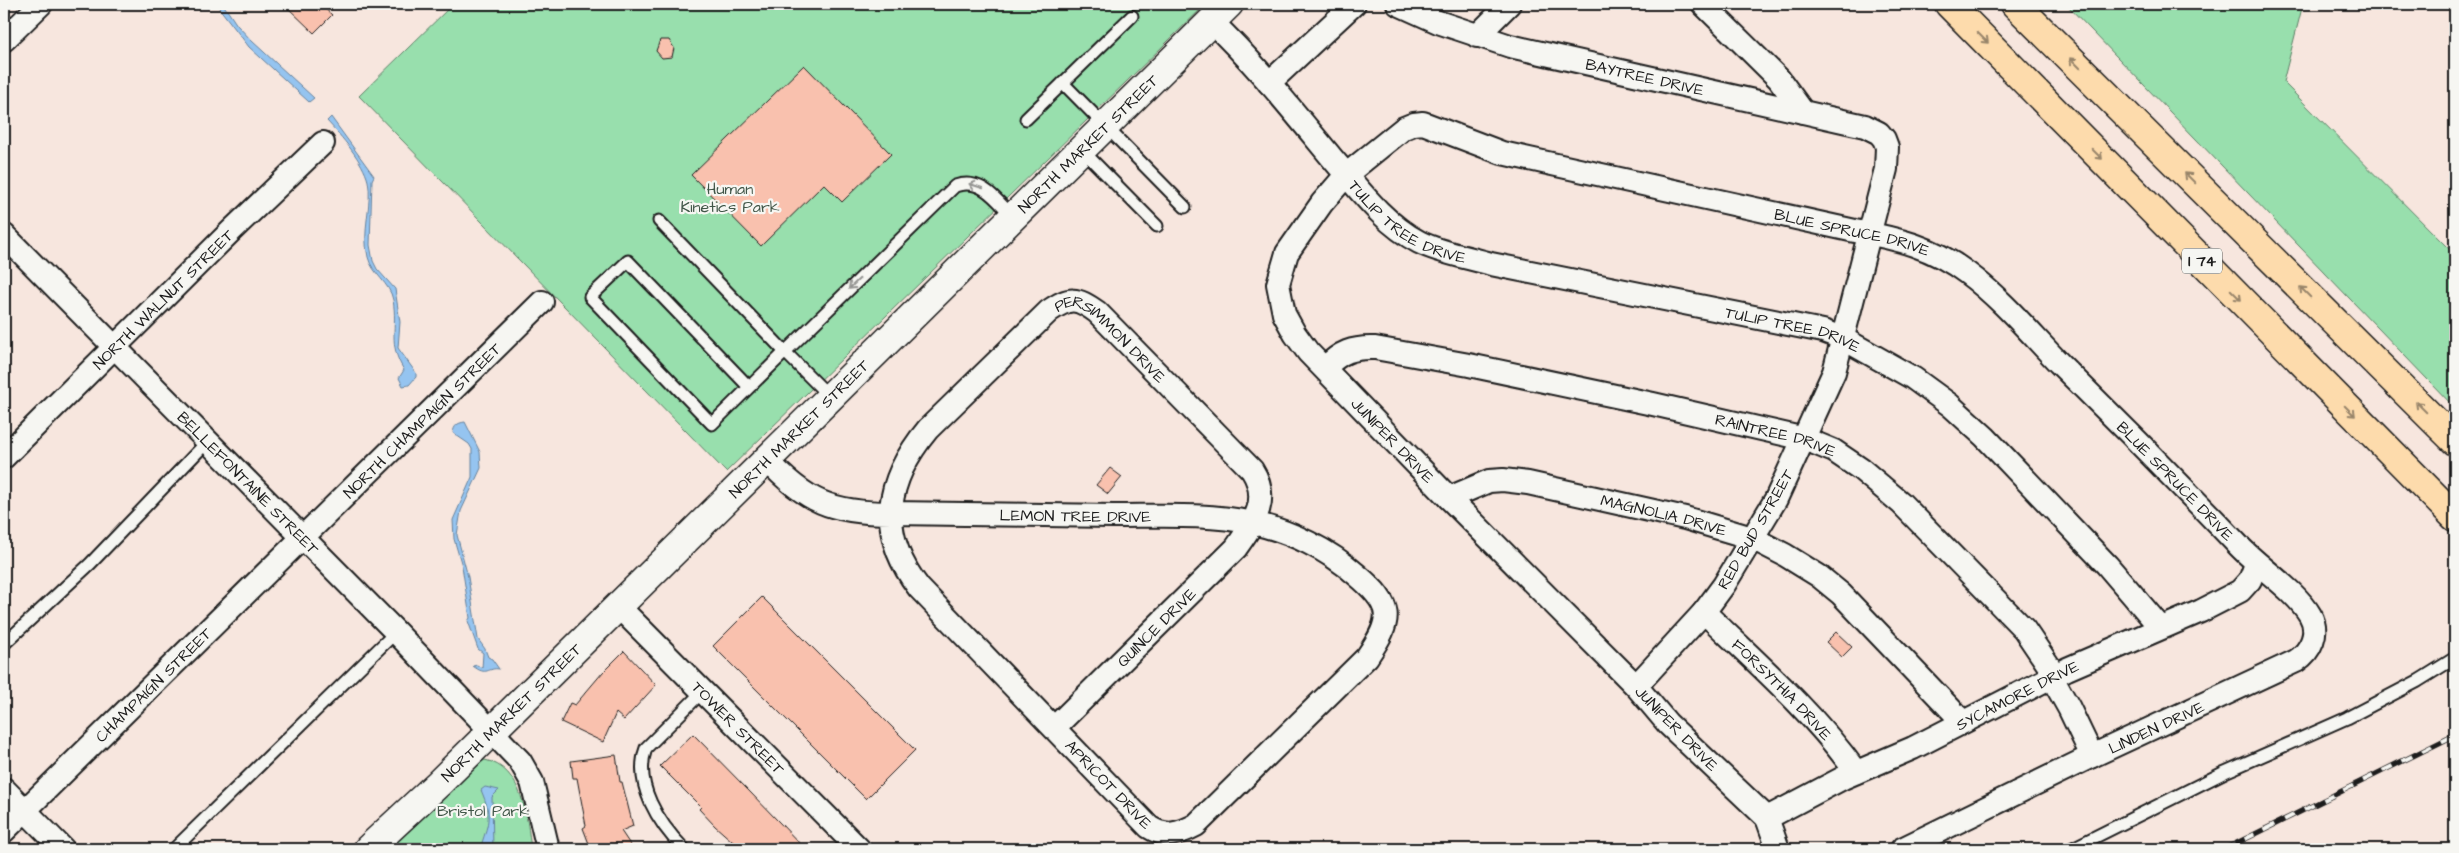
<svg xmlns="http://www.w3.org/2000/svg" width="2459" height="853" font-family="'Architects Daughter',sans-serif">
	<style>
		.green { fill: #98dfad; stroke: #5a7e64 }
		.water { fill: #95c4f0; stroke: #65819b }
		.building { fill: #f9c1ae; stroke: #1c1c1c }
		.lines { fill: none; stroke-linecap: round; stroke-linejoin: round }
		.lane-casing { stroke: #1c1c1c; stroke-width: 15 }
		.street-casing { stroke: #1c1c1c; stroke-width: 26 }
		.secondary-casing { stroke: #1c1c1c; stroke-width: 31 }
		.highway-casing { stroke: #1c1c1c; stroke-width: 31 }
		.lane { stroke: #f6f6f2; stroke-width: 11 }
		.street { stroke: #f6f6f2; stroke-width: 22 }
		.secondary { stroke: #f6f6f2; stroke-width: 28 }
		.highway { stroke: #fddbac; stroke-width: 28 }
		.rail-casing { stroke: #1c1c1c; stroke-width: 5.5 }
		.rail { stroke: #f6f6f2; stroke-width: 4; stroke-dasharray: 11; stroke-linecap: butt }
		.oneway { stroke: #98856b }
		.oneway2 { stroke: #949492 }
		.labels { text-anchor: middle; stroke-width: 4.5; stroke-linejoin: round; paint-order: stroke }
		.shield { fill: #f6f6f2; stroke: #5d5d5c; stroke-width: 1 }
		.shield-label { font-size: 15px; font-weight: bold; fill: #1c1c1c }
		.street-label { font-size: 16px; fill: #1c1c1c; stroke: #f6f6f2 }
		.park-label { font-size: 16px; fill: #415648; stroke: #f6f6f2 }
	</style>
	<rect width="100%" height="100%" fill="#f7e6de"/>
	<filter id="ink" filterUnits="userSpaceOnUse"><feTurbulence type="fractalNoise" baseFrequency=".02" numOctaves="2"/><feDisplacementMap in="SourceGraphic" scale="10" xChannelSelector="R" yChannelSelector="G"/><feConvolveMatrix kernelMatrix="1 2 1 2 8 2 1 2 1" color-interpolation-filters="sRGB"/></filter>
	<g filter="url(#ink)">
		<!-- green -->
		<g class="green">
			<path d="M453,4H1206L726,472L359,96Z"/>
			<path d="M2066,4H2303L2283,82L2455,255V408Z"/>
			<path d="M485,760C523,768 527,817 531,849H387L470,768Z"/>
		</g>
		<!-- water -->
		<g class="water">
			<path d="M216,4H223L237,25L252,41L314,98L309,102L249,47Z"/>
			<path d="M331,117L374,176L372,180L370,245L373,261L377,269L395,289L400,322L398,348L416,373V377L409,385L403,386L399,378L404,370C387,343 398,328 393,300C390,283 372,274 368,257C361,230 373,204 368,181C363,161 341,136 327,121Z"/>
			<path d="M465,422L480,452L481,468L461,511L457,535L468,577L478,639L485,649L488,657L492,659L499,669C488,667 487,677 473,666L477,665L482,668L483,653L478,649L468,621L470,618L462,566L454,539L453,520L472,477V449L469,444L453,433C454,426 457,423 465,422Z"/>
			<path d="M485,787L499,790L492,797L493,849H480C488,823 493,818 481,790Z"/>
		</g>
		<!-- building -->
		<g class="building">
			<path d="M284,4H320L332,15L314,33Z"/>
			<path d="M660,40H669L674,48L672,57L662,58L656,51Z"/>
			<path d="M804,65L891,154L842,202L824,184L761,246L691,175Z"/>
			<path d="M1110,468L1122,477L1108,494L1096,485Z"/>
			<path d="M762,597L915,750L866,799L713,646Z"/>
			<path d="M1836,632L1852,647L1842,657L1826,642Z"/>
			<path d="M624,651L656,685L624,720L616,713L603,742L561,722L570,703L575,705L603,672Z"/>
			<path d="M693,734L750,792L805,849H741L715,826L699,809L701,807L660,766Z"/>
			<path d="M616,755L620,782H622L633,826L621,831L633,849H591L583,828L586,826L577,778H573L571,761Z"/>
		</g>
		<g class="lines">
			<defs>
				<g id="lane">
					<path d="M1063,83L1185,207"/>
					<path d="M1026,119L1132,16"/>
					<path d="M1081,149L1157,226"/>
					<path d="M659,221L785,352L955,186C981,177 996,199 1012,216"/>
					<path d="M749,387L628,261L590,297L712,424L785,352L829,396"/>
					<path d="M4,644L90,564L207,442"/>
					<path d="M174,849L396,632"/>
					<path d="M684,849C659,824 633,784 646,748L703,691"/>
					<path d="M2071,849L2225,772L2347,718L2418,681L2455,658"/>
				</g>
				<g id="street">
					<path id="s1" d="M1398,4L1438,22L1510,46L1865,126L1879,133L1884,139L1887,147L1886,169L1834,372L1776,499L1724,585L1704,612L1636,686"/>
					<path d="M1703,4L1779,79L1803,112"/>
					<path id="s2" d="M1211,21C1255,63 1293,111 1332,158C1358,188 1383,223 1419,242C1441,253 1467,257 1491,264L1823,331L1842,338L1913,378L1950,405L1985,437L2107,565L2160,627"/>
					<path d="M1477,36L1509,4"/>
					<path d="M4,40L41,4"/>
					<path d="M1269,83L1354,4"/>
					<path id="s3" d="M4,235L396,632L520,761L532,782L548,849"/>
					<path id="s4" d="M1325,368C1340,352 1353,347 1375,348L1469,365L1653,404L1805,439L1834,451L1862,470L1901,503L2024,629L2049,666L2051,676L2069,708L2092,756"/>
					<path id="s5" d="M4,457L231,231L323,143"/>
					<path id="s6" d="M766,459C806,502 832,513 891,513C965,514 1040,515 1114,516C1159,516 1208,513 1253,523C1290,531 1329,550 1357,575C1394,606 1393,619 1367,657L1196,825C1179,834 1166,838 1149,827L919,588C876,532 885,481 928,429L1049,311C1070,297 1076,297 1097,312L1252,470C1271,500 1254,522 1236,548L1054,728"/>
					<path id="s7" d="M1449,498L1489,481L1503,480L1528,483L1685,518L1752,538L1785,555L1819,576L1841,594L1962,721"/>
					<path id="s8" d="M618,606L859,849"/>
					<path id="s9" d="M1704,612C1757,663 1813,712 1856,772"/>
					<path d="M4,789L63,849"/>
					<path id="s10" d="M1767,818L1668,724L1636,686L1449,498L1308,352L1295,334L1284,314L1278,284L1287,253L1322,203L1347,174L1404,128L1414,124L1423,123L1502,153L1855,231C1896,238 1933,247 1967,273C2001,298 2030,333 2059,363C2120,423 2180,484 2239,546C2260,568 2296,591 2310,615C2320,632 2311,651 2296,661L2092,756L1902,849"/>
					<path id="s11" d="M1767,818L1843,778L1913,748L2067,669L2201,611L2240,591L2250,580L2256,564"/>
					<path d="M1767,818L1778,849"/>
					<path id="s12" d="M4,831L542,302"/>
				</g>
				<g id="secondary">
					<path id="s13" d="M368,849L439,783L1229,4"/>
				</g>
				<g id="highway">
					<path d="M1949,4L2455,517"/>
					<path d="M2015,4L2455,441"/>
				</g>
			</defs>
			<!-- lane casing -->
			<use href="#lane" class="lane-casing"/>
			<!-- street casing -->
			<use href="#street" class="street-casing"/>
			<!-- secondary casing -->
			<use href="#secondary" class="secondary-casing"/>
			<!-- highway casing -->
			<use href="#highway" class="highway-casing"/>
			<!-- lane -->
			<use href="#lane" class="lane"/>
			<!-- street -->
			<use href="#street" class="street"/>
			<!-- secondary -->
			<use href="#secondary" class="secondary"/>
			<!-- highway -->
			<use href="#highway" class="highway"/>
			<defs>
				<path id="rail" d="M2225,849L2455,735"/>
			</defs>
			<!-- rail casing -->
			<use href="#rail" class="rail-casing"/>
			<!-- rail -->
			<use href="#rail" class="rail"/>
		</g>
		<!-- one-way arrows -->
		<defs><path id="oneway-shaft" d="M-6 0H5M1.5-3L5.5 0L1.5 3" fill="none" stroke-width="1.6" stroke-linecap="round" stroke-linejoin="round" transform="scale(1.25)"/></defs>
		<g class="oneway">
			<use href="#oneway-shaft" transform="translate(1983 38) rotate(45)"/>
			<use href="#oneway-shaft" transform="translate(2075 63) rotate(-135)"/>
			<use href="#oneway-shaft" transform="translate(2097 154) rotate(45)"/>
			<use href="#oneway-shaft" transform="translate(2190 178) rotate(-135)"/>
			<use href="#oneway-shaft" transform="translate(2305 292) rotate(-135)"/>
			<use href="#oneway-shaft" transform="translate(2236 295) rotate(45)"/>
			<use href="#oneway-shaft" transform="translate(2421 407) rotate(-135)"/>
			<use href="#oneway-shaft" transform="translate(2350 411) rotate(45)"/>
		</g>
		<g class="oneway2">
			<use href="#oneway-shaft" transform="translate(976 186) rotate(-162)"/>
			<use href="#oneway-shaft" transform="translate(854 284) rotate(136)"/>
		</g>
	</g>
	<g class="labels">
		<!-- shield labels -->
		<rect class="shield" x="2182" y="248.5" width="40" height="25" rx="4"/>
		<g class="shield-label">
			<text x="2202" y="266">I 74</text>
		</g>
		<!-- street labels -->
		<g class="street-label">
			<text dy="6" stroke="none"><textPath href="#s1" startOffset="258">BAYTREE DRIVE</textPath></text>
			<text dy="6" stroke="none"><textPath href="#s13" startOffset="1008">NORTH MARKET STREET</textPath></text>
			<text dy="6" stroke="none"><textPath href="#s2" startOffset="284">TULIP TREE DRIVE</textPath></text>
			<text dy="6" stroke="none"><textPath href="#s10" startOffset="1398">BLUE SPRUCE DRIVE</textPath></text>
			<text dy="6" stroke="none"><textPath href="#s5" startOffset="224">NORTH WALNUT STREET</textPath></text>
			<text dy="6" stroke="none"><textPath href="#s2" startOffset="689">TULIP TREE DRIVE</textPath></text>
			<text dy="6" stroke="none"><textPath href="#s6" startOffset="1762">PERSIMMON DRIVE</textPath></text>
			<text dy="6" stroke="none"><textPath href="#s12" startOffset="586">NORTH CHAMPAIGN STREET</textPath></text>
			<text dy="6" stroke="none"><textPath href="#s13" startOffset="602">NORTH MARKET STREET</textPath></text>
			<text dy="6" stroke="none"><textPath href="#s4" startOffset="466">RAINTREE DRIVE</textPath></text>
			<text transform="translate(1393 440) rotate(46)" y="6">JUNIPER DRIVE</text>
			<text dy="6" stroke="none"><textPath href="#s10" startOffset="1816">BLUE SPRUCE DRIVE</textPath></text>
			<text dy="6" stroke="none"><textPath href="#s3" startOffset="348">BELLEFONTAINE STREET</textPath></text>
			<text dy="6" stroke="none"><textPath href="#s6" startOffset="326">LEMON TREE DRIVE</textPath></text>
			<text dy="6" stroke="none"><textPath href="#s7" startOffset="222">MAGNOLIA DRIVE</textPath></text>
			<text transform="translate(1755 529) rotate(-60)" y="6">RED BUD STREET</text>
			<text transform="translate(1156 627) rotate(-45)" y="6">QUINCE DRIVE</text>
			<text dy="6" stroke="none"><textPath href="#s12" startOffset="209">CHAMPAIGN STREET</textPath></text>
			<text dy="6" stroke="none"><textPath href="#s9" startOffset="110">FORSYTHIA DRIVE</textPath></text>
			<text dy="6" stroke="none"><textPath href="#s11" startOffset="279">SYCAMORE DRIVE</textPath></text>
			<text dy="6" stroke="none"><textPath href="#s13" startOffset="198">NORTH MARKET STREET</textPath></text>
			<text transform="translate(2156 727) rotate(-25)" y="6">LINDEN DRIVE</text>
			<text dy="6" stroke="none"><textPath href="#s8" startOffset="171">TOWER STREET</textPath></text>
			<text transform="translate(1677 728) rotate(46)" y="6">JUNIPER DRIVE</text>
			<text transform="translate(1109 784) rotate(46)" y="6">APRICOT DRIVE</text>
		</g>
		<!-- park labels -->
		<g class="park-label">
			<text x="730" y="194">Human<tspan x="730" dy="18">Kinetics Park</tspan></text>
			<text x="483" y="816">Bristol Park</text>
		</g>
	</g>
	<!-- margin -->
	<rect width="2459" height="853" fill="none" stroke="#f6f6f2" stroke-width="20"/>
	<rect x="10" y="10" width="2439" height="833" fill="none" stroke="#1c1c1c" stroke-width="2" filter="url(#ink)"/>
</svg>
